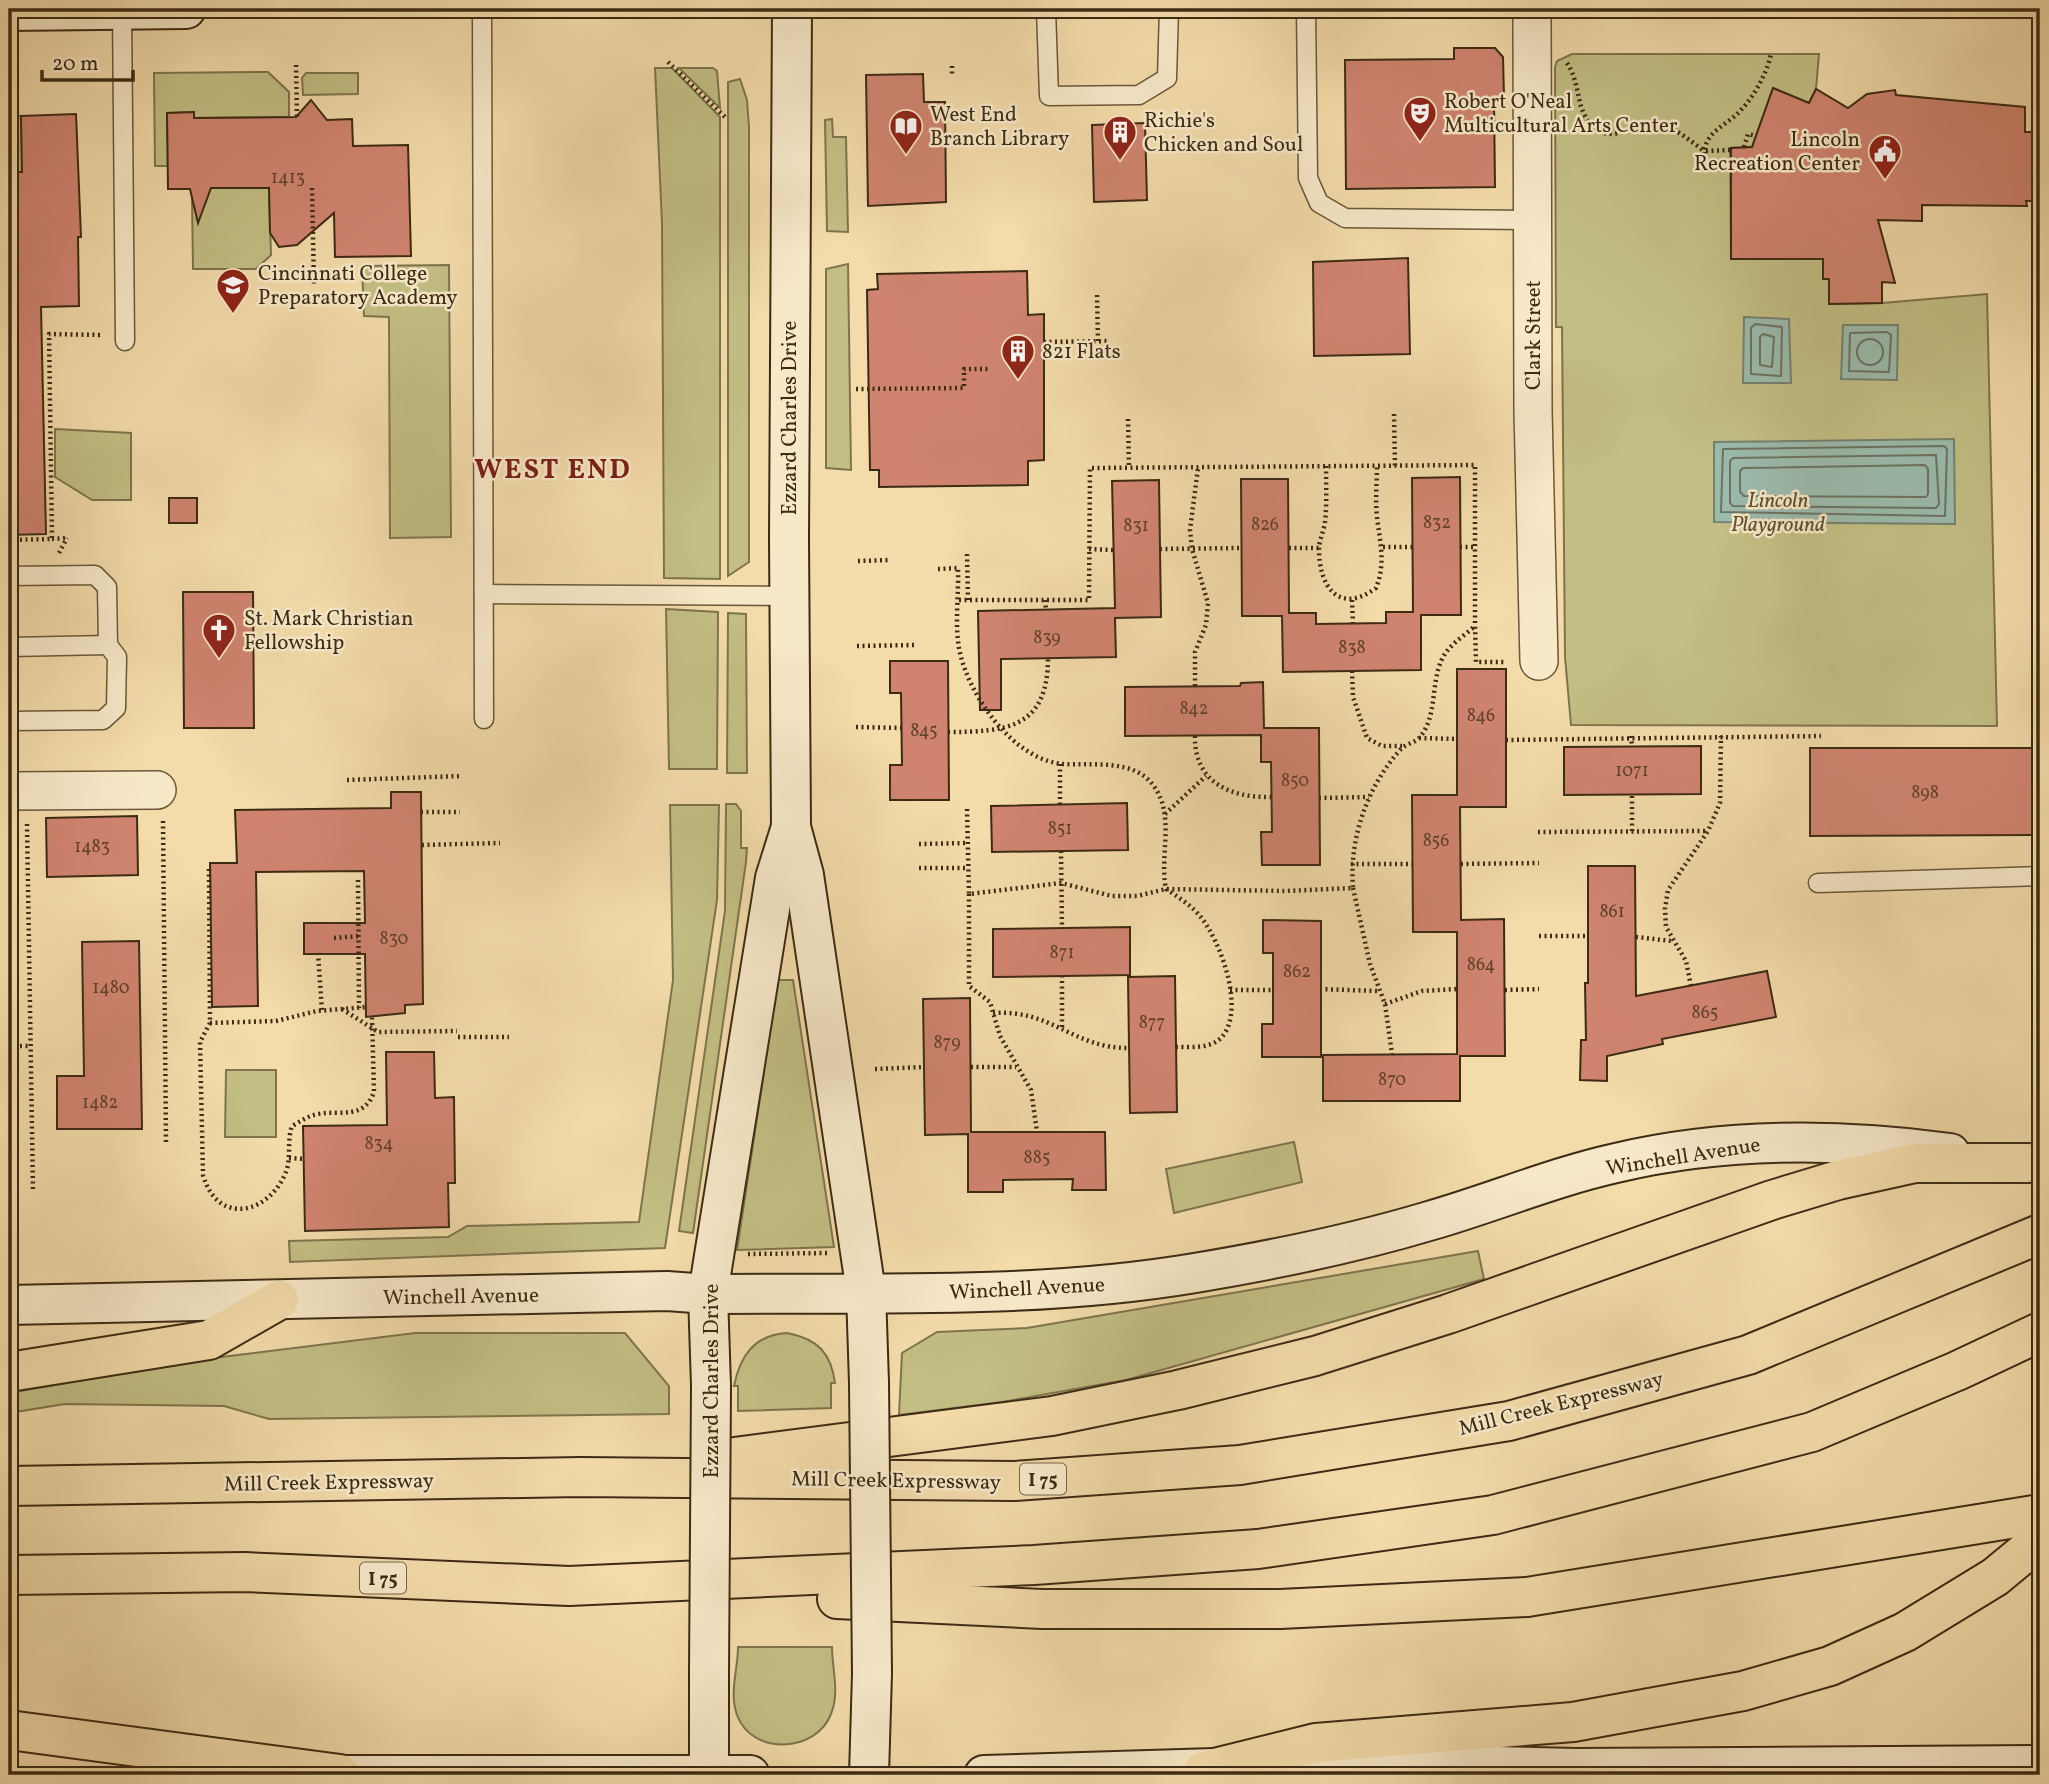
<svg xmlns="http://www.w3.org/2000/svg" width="2049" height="1784" font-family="Vollkorn,serif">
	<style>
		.green { fill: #c2be84; stroke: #7f744c; stroke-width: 2 }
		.water { fill: #9bbbad; stroke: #75816f; stroke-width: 2 }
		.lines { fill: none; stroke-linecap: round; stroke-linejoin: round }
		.shore { stroke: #6c7360; stroke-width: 2 }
		.building { fill: #d08470; stroke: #3c2b13; stroke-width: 2 }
		.lane-casing { stroke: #6a5739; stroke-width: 21 }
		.street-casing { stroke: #6a5739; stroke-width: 40 }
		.secondary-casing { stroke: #3c2b13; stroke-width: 42 }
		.highway-casing { stroke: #3c2b13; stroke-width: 42 }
		.path { stroke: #3c2b13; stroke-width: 4.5; stroke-dasharray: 2 3.5; stroke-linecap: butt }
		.lane { stroke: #f7e8c8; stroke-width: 18 }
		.street { stroke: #f7e8c8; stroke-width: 37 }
		.secondary { stroke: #f7e8c8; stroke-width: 38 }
		.highway { stroke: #f3dbaa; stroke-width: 38 }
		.secondary-bridge-casing { stroke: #3c2b13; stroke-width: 42; stroke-linecap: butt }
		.secondary-bridge { stroke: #f7e8c8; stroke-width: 38 }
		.labels { text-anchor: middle; stroke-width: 5; stroke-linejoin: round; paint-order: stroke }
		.number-label { font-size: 18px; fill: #61412a }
		.shield { fill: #f7e8c8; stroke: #746449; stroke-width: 2 }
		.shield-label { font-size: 19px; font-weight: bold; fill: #3c2b13 }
		.poi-label { font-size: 21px; fill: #3c2b13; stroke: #f7e8c8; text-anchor: start }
		.street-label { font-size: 21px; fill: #3c2b13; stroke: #f7e8c8 }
		.park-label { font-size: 21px; font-style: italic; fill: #5e502f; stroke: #f7e8c8 }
		.district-label { font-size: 28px; font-weight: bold; letter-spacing: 2px; fill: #7a1f14; stroke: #f7e8c8 }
	</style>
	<rect width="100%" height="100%" fill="#f3dbaa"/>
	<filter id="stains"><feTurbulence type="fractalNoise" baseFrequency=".00286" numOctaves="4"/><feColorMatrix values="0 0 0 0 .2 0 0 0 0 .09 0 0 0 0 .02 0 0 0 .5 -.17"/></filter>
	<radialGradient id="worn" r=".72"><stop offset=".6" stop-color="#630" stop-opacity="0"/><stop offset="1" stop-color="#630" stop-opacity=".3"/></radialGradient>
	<!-- green -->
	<g class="green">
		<path d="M1572,54H1819L1816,89L1809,103L1773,88L1752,147L1730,148L1731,259H1823V279H1829L1830,304L1882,303L1987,294L1997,726L1571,725L1565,657L1562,327H1556L1555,67L1557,61Z"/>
		<path d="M655,68H672L720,117V579L664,578L662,223Z"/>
		<path d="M679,68H713L717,71L720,108Z"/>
		<path d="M268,72L289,92V117L194,118L193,112L167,113L168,166H155L154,73Z"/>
		<path d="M306,73H358V94L303,95L302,78Z"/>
		<path d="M740,79L747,100L749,127V562L728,576V82Z"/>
		<path d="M9,116H21L22,172H9Z"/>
		<path d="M832,119L833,137H846L848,232L827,231L825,120Z"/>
		<path d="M207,188H269L271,255L256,269H193L192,198L204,203Z"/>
		<path d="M848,264L851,470L826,468V269Z"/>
		<path d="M449,265L451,537L390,538L389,317L364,316L362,266Z"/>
		<path d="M55,429L131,433V500H92L55,477Z"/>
		<path d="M666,609L718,612L717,769H669Z"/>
		<path d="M728,613L746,614L747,773H727Z"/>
		<path d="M726,804H736L741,811V848H747L746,862L693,1233L679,1231L725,911Z"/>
		<path d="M670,805H719L717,900L665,1248L290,1262L289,1241L448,1237L467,1226L639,1222L673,980Z"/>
		<path d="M778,980H793L834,1247L737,1250Z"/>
		<path d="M226,1070H276V1137H225Z"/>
		<path d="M1294,1142L1302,1182L1174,1213L1166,1169Z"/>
		<path d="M1478,1251L1484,1279L1126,1380L1002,1402L899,1415L902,1353L937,1332L1027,1328Z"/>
		<path d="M415,1333H625L669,1386V1414L269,1419L224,1406L65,1404L9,1413V1393L197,1360Z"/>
		<path d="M787,1333C818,1339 831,1353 835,1383H831V1408L738,1411V1386H734C740,1356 754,1335 787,1333Z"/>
		<path d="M738,1647H832C832,1669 840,1692 831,1714C816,1753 752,1756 737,1715C729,1692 738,1670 738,1647Z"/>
	</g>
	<!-- water -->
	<g class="water">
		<path d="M1744,317L1789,319L1791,383H1743Z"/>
		<path d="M1843,325H1898L1897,380L1841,379Z"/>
		<path d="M1954,439L1955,524L1714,522V442Z"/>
	</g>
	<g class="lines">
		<!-- shore -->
		<g class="shore">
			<path d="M1755,324L1782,327L1781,376L1751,374V328Z"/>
			<path d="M1887,332L1891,335L1889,372L1849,371L1850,333Z"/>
			<path d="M1763,334L1774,337L1772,367L1760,365V337Z"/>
			<circle cx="1870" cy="352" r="13"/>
			<path d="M1944,446L1947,449L1945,516L1721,512L1723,449Z"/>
			<path d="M1936,455L1939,504L1936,508L1733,506L1730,503V461L1733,458Z"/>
			<path d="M1925,465L1928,469V494L1926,497L1744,496L1740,492V471L1743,468Z"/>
		</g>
	</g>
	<!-- building -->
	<g class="building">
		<path d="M1454,48H1495L1503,57L1504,98L1494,99L1495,187L1346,189L1345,60L1454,59Z"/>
		<path d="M923,74L924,102H945L946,202L868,206L866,75Z"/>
		<path d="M1773,88L1809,103L1816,89L1848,108L1867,94L1895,90L1896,95L2025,107V132H2040V201H2026L2027,206L1922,205V221L1878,220L1895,283L1882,282V303L1829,304V279H1823V259H1731V148L1752,147Z"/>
		<path d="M311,100L327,120L352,119L353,146L408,145L411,256L335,257L334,213L297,245L279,247L270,233L269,188H211L198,223L190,189H168L167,113L194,112V118L296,117Z"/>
		<path d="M76,114L81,237H78L79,306L41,307L46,534L9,535V172H22L21,116Z"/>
		<path d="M1145,123L1147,200L1094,202L1092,125Z"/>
		<path d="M1408,258L1410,354L1314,356L1313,262Z"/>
		<path d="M1027,271L1028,315L1044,314V460L1028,461V485L879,487V470H870L867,290L878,289L877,274Z"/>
		<path d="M1460,477L1461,615H1421V670L1283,672L1282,616H1242L1241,479H1288L1289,613H1316V624L1386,623V612H1413L1412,478Z"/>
		<path d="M1159,480L1161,617L1115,618L1116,657L1001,659V710H980L978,611L1115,608L1112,481Z"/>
		<rect x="169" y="498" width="28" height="25"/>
		<path d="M183,592H253L254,728H184Z"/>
		<path d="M890,661H948L949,800H890V765H902L901,693H890Z"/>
		<path d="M1457,669H1506V807H1460L1461,920L1504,919L1505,1056H1460V1101H1323V1055L1457,1054V932H1413L1412,795H1457Z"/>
		<path d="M1263,682L1264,728H1319L1320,865H1262L1261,832H1272L1271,762H1261V735L1125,736V687L1240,686L1241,683Z"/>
		<path d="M1701,746V794L1564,795V747Z"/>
		<path d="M1810,748H2040V835L1810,836Z"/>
		<path d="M391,792H421L423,1004L405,1005V1013L366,1017L365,954H304V923H365L364,871L256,872L258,1006L212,1007L210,863H237L235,810L391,808Z"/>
		<path d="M1127,803L1128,850L992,852L991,806Z"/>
		<path d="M137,816L138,875L47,877L46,818Z"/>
		<path d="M1588,866H1635L1636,996L1767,971L1776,1017L1662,1039L1663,1044L1607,1056V1081L1580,1080L1581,1040H1586L1585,983H1588Z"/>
		<path d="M1263,920L1321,921V1057H1262V1024H1273V953H1263Z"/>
		<path d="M1130,927V975L993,977V929Z"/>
		<path d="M139,941L142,1129H57V1076H84L82,942Z"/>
		<path d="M1175,976L1177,1112L1130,1113L1128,977Z"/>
		<path d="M970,998L971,1132H1105L1106,1190H1072L1073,1179L1003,1180V1192H968V1134L925,1135L923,999Z"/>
		<path d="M386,1052H434L435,1098L454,1097L455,1183H448L449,1227L305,1231L303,1126L387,1125Z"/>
	</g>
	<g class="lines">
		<defs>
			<g id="lane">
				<path d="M122,9L125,341"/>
				<path d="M482,9L484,719"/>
				<path d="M1046,9L1049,96L1139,95L1167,78L1169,9"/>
				<path d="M1306,9L1308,178L1319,203L1345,218L1532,220"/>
				<path d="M9,576L95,575L107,587L108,645L117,657L116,708L103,720L9,721"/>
				<path d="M484,594L788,596"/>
				<path d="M9,647L108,645"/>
				<path d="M1818,883L2040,876"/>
			</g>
			<g id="street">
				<path d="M1532,9L1533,411L1539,661"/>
				<path d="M9,791L157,790"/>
			</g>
			<g id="secondary">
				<path d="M792,9L789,539L791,827L804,875L866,1292L869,1383"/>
				<path d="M9,11L186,9"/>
				<path d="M9,1305L667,1291L708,1294C870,1292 1034,1300 1195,1273C1273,1260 1352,1244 1429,1221C1492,1203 1553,1177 1616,1163C1726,1137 1839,1138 1950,1153"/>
				<path d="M711,1386L708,1294L714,1256L775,878L791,827"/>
				<path d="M709,1774V1673"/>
				<path d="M307,1775H750"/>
				<path d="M869,1775L872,1673"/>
				<path d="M984,1775L1377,1763L1576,1768L2040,1765"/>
			</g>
			<g id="highway">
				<path d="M9,1372L209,1340L279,1300"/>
				<path d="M719,1459L1052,1416L1178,1390L1315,1356L1448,1314L1772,1200L1838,1180L1915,1163H2028"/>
				<path d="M9,1486L581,1477L1014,1481L1240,1465L1509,1421L1748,1355L2040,1234"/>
				<path d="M9,1575L244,1572L569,1586L1034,1565L1258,1549L1493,1515L1812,1432L1957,1371L2040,1332"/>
				<path d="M837,1599L1042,1609H1280L1527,1597L2040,1514"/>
				<path d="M9,1730L340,1774"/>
				<path d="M1203,1771L1316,1743L1573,1722L1743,1691L1830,1666L1905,1632L1995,1577L2040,1540"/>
			</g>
		</defs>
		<!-- lane casing -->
		<use href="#lane" class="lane-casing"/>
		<!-- street casing -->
		<use href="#street" class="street-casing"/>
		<!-- secondary casing -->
		<use href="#secondary" class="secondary-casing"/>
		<!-- highway casing -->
		<use href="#highway" class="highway-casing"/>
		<!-- path -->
		<g class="path">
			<path d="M668,62L726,118"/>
			<path d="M1567,63C1580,83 1576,103 1587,119C1610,153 1637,117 1662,125C1677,129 1692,142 1704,151L1705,161"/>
			<path d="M296,65L297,117"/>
			<path d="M952,66V74"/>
			<path d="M1744,147L1748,134L1756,136"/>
			<path d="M1730,150L1704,151C1708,130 1726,126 1740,111C1754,97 1767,73 1771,54"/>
			<path d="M312,188L314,285"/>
			<path d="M1097,295L1098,341"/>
			<path d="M1044,342L1110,341"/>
			<path d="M856,389L964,388V369H991"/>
			<path d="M1394,414L1395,466"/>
			<path d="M1128,419L1129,468"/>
			<path d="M1326,466C1326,485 1327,504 1325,522C1324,531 1319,540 1319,549C1319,587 1339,615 1376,588C1386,563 1380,543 1377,517C1375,500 1377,483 1377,466"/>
			<path d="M52,539L67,538"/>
			<path d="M9,540L52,539L49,334L102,335"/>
			<path d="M1383,547H1413"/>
			<path d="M1460,547H1475"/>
			<path d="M1289,548H1319"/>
			<path d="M1089,549L1114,550"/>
			<path d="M1160,549L1241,548"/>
			<path d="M59,553L67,538"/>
			<path d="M967,554L968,600"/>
			<path d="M858,561L890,560"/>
			<path d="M938,569L958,568C959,595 954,627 960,653C970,697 1014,760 1063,764C1091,766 1133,758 1153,785C1176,815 1159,855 1166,889C1178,897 1191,905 1200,916C1220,940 1246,1009 1222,1037C1211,1049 1191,1047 1176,1047"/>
			<path d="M959,600H1089L1090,468L1475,465V626"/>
			<path d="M1045,600L1046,610"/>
			<path d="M1352,600L1353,623"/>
			<path d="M857,646L915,645"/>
			<path d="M1352,671L1353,697L1367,738L1382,746H1402"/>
			<path d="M1195,686V652L1206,625L1208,603L1192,549L1190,530L1198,468"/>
			<path d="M856,727L901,728"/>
			<path d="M948,732C1007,732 1048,728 1048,658"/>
			<path d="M1195,736C1194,782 1230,798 1271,797"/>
			<path d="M1631,736L1632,746"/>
			<path d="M1419,738L1457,739"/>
			<path d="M1506,740L1821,736"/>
			<path d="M1060,764V805"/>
			<path d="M347,780L461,776"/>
			<path d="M1319,798L1369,797"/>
			<path d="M967,809L969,894L1061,883L1112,896H1137L1166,889L1285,891L1353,888C1349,839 1367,786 1401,749C1406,744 1414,743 1419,738C1440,715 1428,676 1447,651C1454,642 1466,634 1475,626L1476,662H1506"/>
			<path d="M421,812H460"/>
			<path d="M1165,814L1206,776"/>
			<path d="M163,821L166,1142"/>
			<path d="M27,824L33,1192"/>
			<path d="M1632,831V794"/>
			<path d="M1538,832L1707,831"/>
			<path d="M919,844L968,843"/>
			<path d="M422,845L500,843"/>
			<path d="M1061,851L1062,928"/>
			<path d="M1351,864H1412"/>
			<path d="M1461,864L1539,863"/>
			<path d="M919,868H968"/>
			<path d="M209,869L210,1023L200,1042L203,1175C218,1228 272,1213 287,1169C291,1154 287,1140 292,1126C301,1121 308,1116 318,1114C341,1110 364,1120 374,1092L372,1016"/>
			<path d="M358,880L359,1008"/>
			<path d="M1353,888L1370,964L1385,1004L1392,1054"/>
			<path d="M969,894V986L990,1002L1000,1036L1031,1090L1037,1132"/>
			<path d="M1539,936H1588"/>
			<path d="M1636,937L1672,941"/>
			<path d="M334,938L359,936"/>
			<path d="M318,953L322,1011"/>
			<path d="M1691,986L1686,961L1666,927L1665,909L1668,890L1708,831L1720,803L1721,736"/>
			<path d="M1320,989L1378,991"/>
			<path d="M1230,990H1273"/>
			<path d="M1505,990L1539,989"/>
			<path d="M1385,1004L1422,991L1457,989"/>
			<path d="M342,1009L378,1032L457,1031"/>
			<path d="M993,1013C1053,1009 1073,1049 1130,1048"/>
			<path d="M210,1023L276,1021L317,1011L366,1007"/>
			<path d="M1062,1027V977"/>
			<path d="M458,1037H509"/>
			<path d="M9,1046H30"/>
			<path d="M971,1067H1016"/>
			<path d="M875,1069L924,1067"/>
			<path d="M289,1158L304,1159"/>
			<path d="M748,1254L827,1253"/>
		</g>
		<!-- lane -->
		<use href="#lane" class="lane"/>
		<!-- street -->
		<use href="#street" class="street"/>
		<!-- secondary -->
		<use href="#secondary" class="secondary"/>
		<!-- highway -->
		<use href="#highway" class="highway"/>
		<defs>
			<g id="secondary-bridge">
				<path d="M869,1383L872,1673"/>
				<path d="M709,1673L711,1386"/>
			</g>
		</defs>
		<!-- secondary-bridge casing -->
		<use href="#secondary-bridge" class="secondary-bridge-casing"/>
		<!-- secondary-bridge -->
		<use href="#secondary-bridge" class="secondary-bridge"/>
	</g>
	<!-- icons -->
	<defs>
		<symbol id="theatre-pin" viewBox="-11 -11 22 30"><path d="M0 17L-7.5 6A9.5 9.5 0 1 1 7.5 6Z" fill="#8f2418" stroke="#f7e8c8"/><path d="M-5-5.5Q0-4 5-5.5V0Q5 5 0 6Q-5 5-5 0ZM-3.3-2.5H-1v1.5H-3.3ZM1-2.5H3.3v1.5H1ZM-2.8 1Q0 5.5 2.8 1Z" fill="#fff"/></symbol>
		<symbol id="library-pin" viewBox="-11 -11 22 30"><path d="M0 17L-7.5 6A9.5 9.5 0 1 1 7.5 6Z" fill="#8f2418" stroke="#f7e8c8"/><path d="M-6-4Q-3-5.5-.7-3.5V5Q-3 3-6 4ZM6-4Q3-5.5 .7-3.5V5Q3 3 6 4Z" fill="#fff"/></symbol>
		<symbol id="building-pin" viewBox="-11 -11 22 30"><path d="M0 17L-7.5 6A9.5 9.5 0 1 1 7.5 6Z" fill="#8f2418" stroke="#f7e8c8"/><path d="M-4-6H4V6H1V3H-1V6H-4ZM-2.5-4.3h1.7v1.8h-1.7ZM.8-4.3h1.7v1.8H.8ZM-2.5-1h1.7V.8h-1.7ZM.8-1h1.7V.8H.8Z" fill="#fff"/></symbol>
		<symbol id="civic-pin" viewBox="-11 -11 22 30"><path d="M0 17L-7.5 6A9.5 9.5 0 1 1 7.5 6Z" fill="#8f2418" stroke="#f7e8c8"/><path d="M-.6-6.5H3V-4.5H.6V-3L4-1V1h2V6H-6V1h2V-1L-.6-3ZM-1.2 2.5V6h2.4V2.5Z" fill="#fff"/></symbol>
		<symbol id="school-pin" viewBox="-11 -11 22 30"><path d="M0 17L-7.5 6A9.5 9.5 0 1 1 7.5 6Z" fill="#8f2418" stroke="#f7e8c8"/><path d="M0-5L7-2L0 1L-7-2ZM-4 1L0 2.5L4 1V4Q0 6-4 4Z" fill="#fff"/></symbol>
		<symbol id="church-pin" viewBox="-11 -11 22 30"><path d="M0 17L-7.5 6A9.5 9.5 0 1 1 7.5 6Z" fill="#8f2418" stroke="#f7e8c8"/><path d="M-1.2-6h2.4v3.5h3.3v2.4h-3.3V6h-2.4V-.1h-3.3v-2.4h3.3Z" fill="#fff"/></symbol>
	</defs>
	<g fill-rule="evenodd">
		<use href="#theatre-pin" x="1401" y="94" width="38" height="52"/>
		<use href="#library-pin" x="887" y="107" width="38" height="52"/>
		<use href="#building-pin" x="1101" y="113" width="38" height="52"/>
		<use href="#civic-pin" x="1866" y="132" width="38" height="52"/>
		<use href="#school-pin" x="214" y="266" width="38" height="52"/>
		<use href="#building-pin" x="999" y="332" width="38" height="52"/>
		<use href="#church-pin" x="200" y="611" width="38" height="52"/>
	</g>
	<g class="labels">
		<!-- number labels -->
		<g class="number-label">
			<text x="288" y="183">1413</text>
			<text x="1437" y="528">832</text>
			<text x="1265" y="530">826</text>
			<text x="1136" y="531">831</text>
			<text x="1047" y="643">839</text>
			<text x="1352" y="653">838</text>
			<text x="1194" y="714">842</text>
			<text x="1481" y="721">846</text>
			<text x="924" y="736">845</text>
			<text x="1632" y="776">1071</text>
			<text x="1295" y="786">850</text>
			<text x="1925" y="798">898</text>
			<text x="1060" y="834">851</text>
			<text x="1436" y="846">856</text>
			<text x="92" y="852">1483</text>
			<text x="1612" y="917">861</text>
			<text x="394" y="944">830</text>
			<text x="1062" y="958">871</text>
			<text x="1481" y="970">864</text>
			<text x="1297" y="977">862</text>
			<text x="111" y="993">1480</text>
			<text x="1705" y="1018">865</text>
			<text x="1152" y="1028">877</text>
			<text x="947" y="1048">879</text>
			<text x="1392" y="1085">870</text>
			<text x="100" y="1108">1482</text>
			<text x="379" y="1149">834</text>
			<text x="1037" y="1163">885</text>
		</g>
		<!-- shield labels -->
		<g class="shield">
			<rect x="1020" y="1463.5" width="46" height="31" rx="5"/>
			<rect x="360" y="1562.5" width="46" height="31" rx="5"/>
		</g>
		<g class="shield-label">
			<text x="1043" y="1486">I 75</text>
			<text x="383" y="1585">I 75</text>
		</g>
		<!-- poi labels -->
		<g class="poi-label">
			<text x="1444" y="108">Robert O'Neal<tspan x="1444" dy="24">Multicultural Arts Center</tspan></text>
			<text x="930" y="121">West End<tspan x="930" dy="24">Branch Library</tspan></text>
			<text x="1144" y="127">Richie's<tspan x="1144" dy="24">Chicken and Soul</tspan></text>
			<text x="1860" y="146" text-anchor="end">Lincoln<tspan x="1860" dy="24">Recreation Center</tspan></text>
			<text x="258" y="280">Cincinnati College<tspan x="258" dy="24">Preparatory Academy</tspan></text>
			<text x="1042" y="358">821 Flats</text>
			<text x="244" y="625">St. Mark Christian<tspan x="244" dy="24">Fellowship</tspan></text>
		</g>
		<!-- street labels -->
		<g class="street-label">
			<text transform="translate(1533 335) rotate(-90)" y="7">Clark Street</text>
			<text transform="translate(789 418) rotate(-90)" y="7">Ezzard Charles Drive</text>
			<text transform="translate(1683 1156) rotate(-9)" y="7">Winchell Avenue</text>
			<text transform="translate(1027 1288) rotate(-3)" y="7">Winchell Avenue</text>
			<text transform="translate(461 1296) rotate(-1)" y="7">Winchell Avenue</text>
			<text transform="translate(711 1381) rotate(-90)" y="7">Ezzard Charles Drive</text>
			<text transform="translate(1561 1403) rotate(-14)" y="7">Mill Creek Expressway</text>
			<text transform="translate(896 1480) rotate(1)" y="7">Mill Creek Expressway</text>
			<text transform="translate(329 1482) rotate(-1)" y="7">Mill Creek Expressway</text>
		</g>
		<!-- park labels -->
		<g class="park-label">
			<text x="1778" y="507">Lincoln<tspan x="1778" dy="24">Playground</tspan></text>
		</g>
		<!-- district labels -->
		<g class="district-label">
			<text x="553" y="478">WEST END</text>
		</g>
	</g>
	<!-- margin -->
	<rect width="2049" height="1784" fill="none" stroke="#f3dbaa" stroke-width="35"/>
	<rect x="10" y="10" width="2028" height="1763" fill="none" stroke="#3c2b13" stroke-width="3.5"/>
	<rect x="18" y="18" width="2014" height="1749" fill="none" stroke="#3c2b13" stroke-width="2"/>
	<!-- scale -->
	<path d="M42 70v10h91v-10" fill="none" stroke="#3c2b13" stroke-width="3.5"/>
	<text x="52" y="70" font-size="21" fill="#3c2b13" stroke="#f7e8c8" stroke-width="5" paint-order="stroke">20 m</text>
	<rect width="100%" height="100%" filter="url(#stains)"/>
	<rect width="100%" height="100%" fill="url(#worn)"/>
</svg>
